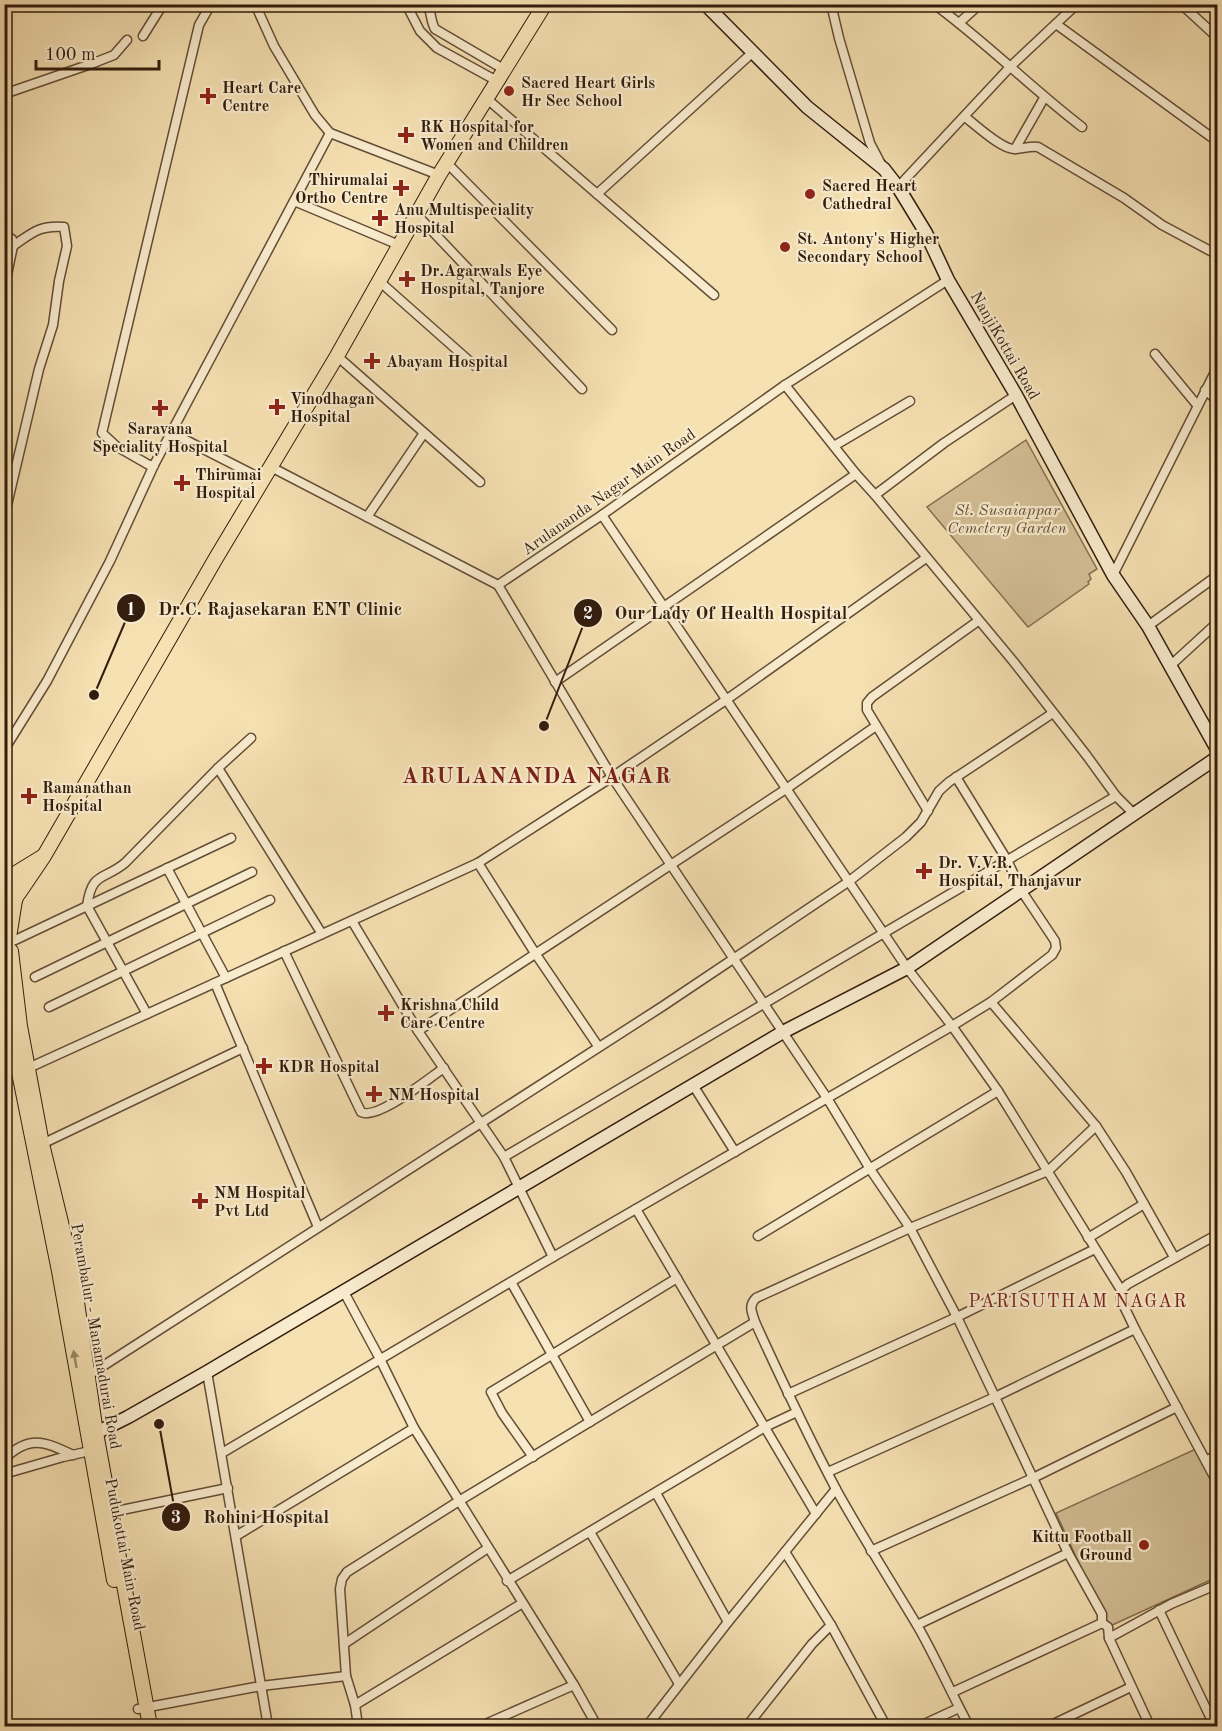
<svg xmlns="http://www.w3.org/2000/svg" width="1222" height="1731" font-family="'Old Standard TT',serif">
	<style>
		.green { fill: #d5c097; stroke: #846e52; stroke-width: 1.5 }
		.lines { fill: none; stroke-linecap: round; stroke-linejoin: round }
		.street-casing { stroke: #634d36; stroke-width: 11 }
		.secondary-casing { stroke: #321c0d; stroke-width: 15 }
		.primary-casing { stroke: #321c0d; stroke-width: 16 }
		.street { stroke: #f9ecce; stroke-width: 8 }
		.secondary { stroke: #f9ecce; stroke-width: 12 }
		.primary { stroke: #f6e1b3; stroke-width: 14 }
		.oneway { fill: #9e8868 }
		.poi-dot { fill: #8f2418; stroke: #f9ecce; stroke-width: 2 }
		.labels { text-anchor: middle; stroke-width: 4.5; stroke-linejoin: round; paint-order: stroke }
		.poi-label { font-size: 16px; font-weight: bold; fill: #321c0d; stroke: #f9ecce; text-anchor: start }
		.street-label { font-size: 16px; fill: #321c0d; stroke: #f9ecce }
		.park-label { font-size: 16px; font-style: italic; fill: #634d36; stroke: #f9ecce }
		.neighbourhood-label { font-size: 18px; letter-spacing: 1.5px; fill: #7a1f14; stroke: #f9ecce }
		.district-label { font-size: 22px; font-weight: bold; letter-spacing: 1.5px; fill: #7a1f14; stroke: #f9ecce }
		.leader { fill: none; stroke: #321c0d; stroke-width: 2 }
		.callout-dot { fill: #321c0d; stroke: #f9ecce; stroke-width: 2 }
		.mark-label { font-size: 18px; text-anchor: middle; font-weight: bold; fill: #fff }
		.callout-label { font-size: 18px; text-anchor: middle; font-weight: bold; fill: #321c0d; stroke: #f9ecce; stroke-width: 4.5; stroke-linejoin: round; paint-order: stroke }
	</style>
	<rect width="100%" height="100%" fill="#f6e1b3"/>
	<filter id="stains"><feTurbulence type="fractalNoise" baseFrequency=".00333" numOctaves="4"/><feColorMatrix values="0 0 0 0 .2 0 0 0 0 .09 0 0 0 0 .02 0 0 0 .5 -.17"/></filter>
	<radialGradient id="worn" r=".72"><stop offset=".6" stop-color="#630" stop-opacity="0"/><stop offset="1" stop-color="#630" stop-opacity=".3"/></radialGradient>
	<!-- green -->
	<g class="green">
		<path d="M1026,440L1097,569L1089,574L1091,579L1088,582L1089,584L1028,627L927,507Z"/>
		<path d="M1198,1448L1217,1491V1577L1108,1627L1056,1513Z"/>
	</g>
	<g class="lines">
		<defs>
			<g id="street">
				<path d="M255,4L274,46L315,115L330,133L439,175"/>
				<path d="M406,4L420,31L437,48L497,81"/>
				<path d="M427,4C432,13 430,20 435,29L505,70"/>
				<path d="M831,4L839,38L870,143L881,164"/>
				<path d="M934,4C986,42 1031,88 1082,127"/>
				<path d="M1181,4L1218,38"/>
				<path d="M959,23L980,4"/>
				<path d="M1056,24L1218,142"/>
				<path d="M143,36L163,4"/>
				<path d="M4,94L91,64L114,55L127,40"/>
				<path d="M486,98L714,295"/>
				<path d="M965,117C976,125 1001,149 1014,149C1023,149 1028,146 1038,147L1124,198L1162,225L1218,255"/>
				<path d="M1015,149L1044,98"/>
				<path d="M447,163L612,330"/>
				<path d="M898,187L1011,66L1077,4"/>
				<path d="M597,194L752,53"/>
				<path d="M294,201L399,245"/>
				<path d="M417,215L582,389"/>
				<path d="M4,235L12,239L13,246L4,289"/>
				<path d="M379,281L475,366"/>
				<path d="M1155,354L1197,405"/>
				<path d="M337,356L480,482"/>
				<path d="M785,385L856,474L875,495L1013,661L1087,756L1116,796L1134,814"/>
				<path d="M1205,390L1218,401"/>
				<path d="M172,433L264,480"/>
				<path d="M834,446L910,401"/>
				<path d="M154,465H149L116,446L102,433L199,25L211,4"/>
				<path d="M271,467L498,585L602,515L785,385L948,280"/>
				<path d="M875,495L944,443L1016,395"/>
				<path d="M602,515L907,968L952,1026L998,1091L1121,1290"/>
				<path d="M367,517L424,433"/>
				<path d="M4,518L39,369L53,325L59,281L67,246L64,227C39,225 32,233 13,246"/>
				<path d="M1113,575L1218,366"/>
				<path d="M498,585L612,777L827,1098L870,1169L910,1228L957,1317L995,1397L828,1472"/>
				<path d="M1148,626L1218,575"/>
				<path d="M1171,665L1218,622"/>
				<path d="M555,682L856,474"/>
				<path d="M4,750L47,681L110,561L154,465L330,133"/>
				<path d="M218,768L322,934"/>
				<path d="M928,811L867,710V703L872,697L978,621"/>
				<path d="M478,863L535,953L598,1046"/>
				<path d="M167,868L226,978"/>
				<path d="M352,921L418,1031L504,1157L553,1257"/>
				<path d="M11,942L231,838"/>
				<path d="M284,951L361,1112C377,1121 429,1078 444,1068"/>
				<path d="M35,977L252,872"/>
				<path d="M215,983L318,1227"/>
				<path d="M991,1002L1096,1126L1126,1172L1174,1257"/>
				<path d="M49,1007L270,900"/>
				<path d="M147,1014L87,906C92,871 103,881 125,863L218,768L251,738"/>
				<path d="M418,1031L786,789L876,726"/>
				<path d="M24,1070L478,863L612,777L726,700L926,558"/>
				<path d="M693,1085L735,1152"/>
				<path d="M42,1144L243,1048"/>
				<path d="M504,1157L1116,796"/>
				<path d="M636,1209L816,1514"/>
				<path d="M758,1236L998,1091"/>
				<path d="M1088,1238L1144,1204"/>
				<path d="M511,1282L590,1422"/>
				<path d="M344,1292L380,1359L414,1428L574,1685L597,1726"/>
				<path d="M1135,1329L1218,1484"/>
				<path d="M207,1372L268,1726"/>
				<path d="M89,1375L663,1006L848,882L906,837L921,822L939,791L949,782L1053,713"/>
				<path d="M788,1394L957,1317L1095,1249"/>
				<path d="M222,1453L553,1257L952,1026L991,1002L1052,955L1056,948L1055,941L1021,890L1007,860L956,777"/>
				<path d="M533,1457L502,1413L491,1392L677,1278"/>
				<path d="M4,1459C30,1434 45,1442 73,1455"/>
				<path d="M1206,1461L1218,1454"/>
				<path d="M4,1474L63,1457L90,1451"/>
				<path d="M656,1493L728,1622"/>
				<path d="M112,1512L228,1488"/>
				<path d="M590,1532L679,1684"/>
				<path d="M236,1536L414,1428"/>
				<path d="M871,1551L1033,1478L1177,1407"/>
				<path d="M785,1552L831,1625"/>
				<path d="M507,1581L765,1427L797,1412"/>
				<path d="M521,1604L355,1705L346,1676L340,1589L342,1579L347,1572L459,1501L755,1322"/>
				<path d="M1159,1610L1213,1723"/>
				<path d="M917,1625L1068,1553"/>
				<path d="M1109,1638L1171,1604L1218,1584"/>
				<path d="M344,1644L488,1548"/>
				<path d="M953,1692L1102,1623"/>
				<path d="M355,1705L358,1726"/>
				<path d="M138,1709L261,1686L346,1676"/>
				<path d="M481,1726L574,1685"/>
				<path d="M647,1726L728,1622L836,1489"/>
				<path d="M747,1726L812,1644L831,1625L886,1726"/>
				<path d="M920,1726L959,1708"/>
				<path d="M969,1726C951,1693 936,1658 917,1625C890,1580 862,1536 837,1491C808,1436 781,1379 755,1322C752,1312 748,1306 756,1298L910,1228L1048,1171L1096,1126"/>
				<path d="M1049,1726L1131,1687"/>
				<path d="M1150,1726L1109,1638L1108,1627L1102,1623V1614L1068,1553L995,1397L1135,1329L1121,1300V1290L1128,1284L1218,1234"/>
			</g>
			<g id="secondary">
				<path d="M705,4L807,107L884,169L898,187L926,233L948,280L1016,395L1113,575L1148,626L1218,751"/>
				<path d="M88,1434L96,1433L128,1417L207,1372L783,1032L907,968L1218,757"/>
				<path d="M1210,1726L1218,1720"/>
			</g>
			<g id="primary">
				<path d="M4,875L14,878L20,889L15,900L4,904"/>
				<path d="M11,876L42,857"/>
				<path d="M19,893L44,856L216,558L337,356L439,175L545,4"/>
				<path d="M9,938L15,900"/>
				<path d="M11,951L20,1026L42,1144L72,1268L96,1433L150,1726"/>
				<path d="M4,998L59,1271L114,1580"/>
			</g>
		</defs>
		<!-- street casing -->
		<use href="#street" class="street-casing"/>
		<!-- secondary casing -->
		<use href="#secondary" class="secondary-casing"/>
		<!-- primary casing -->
		<use href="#primary" class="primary-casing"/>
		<!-- street -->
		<use href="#street" class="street"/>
		<!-- secondary -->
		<use href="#secondary" class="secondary"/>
		<!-- primary -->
		<use href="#primary" class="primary"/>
	</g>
	<!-- one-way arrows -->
	<defs><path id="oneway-solid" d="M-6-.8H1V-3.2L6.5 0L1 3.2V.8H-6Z" transform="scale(1.5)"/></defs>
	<use class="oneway" href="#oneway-solid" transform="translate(75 1359) rotate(-100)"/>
	<!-- markers -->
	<g class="poi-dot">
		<circle cx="509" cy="91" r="6"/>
		<path d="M205 87h6v6h6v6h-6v6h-6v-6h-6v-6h6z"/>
		<path d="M403 126h6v6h6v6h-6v6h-6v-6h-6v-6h6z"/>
		<path d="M398 179h6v6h6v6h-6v6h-6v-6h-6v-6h6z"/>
		<circle cx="810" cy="194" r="6"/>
		<path d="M377 209h6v6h6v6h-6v6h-6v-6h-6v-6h6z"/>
		<circle cx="785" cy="247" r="6"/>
		<path d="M404 270h6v6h6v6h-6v6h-6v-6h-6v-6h6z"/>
		<path d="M369 352h6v6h6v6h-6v6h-6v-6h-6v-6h6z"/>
		<path d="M274 398h6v6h6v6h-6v6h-6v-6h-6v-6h6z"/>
		<path d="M157 399h6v6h6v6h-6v6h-6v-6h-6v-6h6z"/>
		<path d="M179 474h6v6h6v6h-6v6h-6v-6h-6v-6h6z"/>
		<path d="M26 787h6v6h6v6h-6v6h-6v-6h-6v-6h6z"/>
		<path d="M921 862h6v6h6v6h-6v6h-6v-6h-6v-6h6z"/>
		<path d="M383 1004h6v6h6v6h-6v6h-6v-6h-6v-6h6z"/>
		<path d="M261 1057h6v6h6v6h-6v6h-6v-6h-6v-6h6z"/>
		<path d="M371 1085h6v6h6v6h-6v6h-6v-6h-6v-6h6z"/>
		<path d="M197 1192h6v6h6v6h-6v6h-6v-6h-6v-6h6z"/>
		<circle cx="1144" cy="1545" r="6"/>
	</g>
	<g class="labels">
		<!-- poi labels -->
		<g class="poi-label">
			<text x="521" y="88">Sacred Heart Girls<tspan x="521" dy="18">Hr Sec School</tspan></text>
			<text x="222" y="93">Heart Care<tspan x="222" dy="18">Centre</tspan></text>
			<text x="420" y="132">RK Hospital for<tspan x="420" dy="18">Women and Children</tspan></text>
			<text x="388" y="185" text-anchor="end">Thirumalai<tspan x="388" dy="18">Ortho Centre</tspan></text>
			<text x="822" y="191">Sacred Heart<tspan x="822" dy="18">Cathedral</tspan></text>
			<text x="394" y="215">Anu Multispeciality<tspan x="394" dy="18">Hospital</tspan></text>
			<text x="797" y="244">St. Antony's Higher<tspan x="797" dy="18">Secondary School</tspan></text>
			<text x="420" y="276">Dr.Agarwals Eye<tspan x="420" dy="18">Hospital, Tanjore</tspan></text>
			<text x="386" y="367">Abayam Hospital</text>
			<text x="290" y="404">Vinodhagan<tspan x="290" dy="18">Hospital</tspan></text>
			<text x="160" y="434" text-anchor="middle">Saravana<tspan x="160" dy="18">Speciality Hospital</tspan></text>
			<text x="195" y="480">Thirumai<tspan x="195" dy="18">Hospital</tspan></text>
			<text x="42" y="793">Ramanathan<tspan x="42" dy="18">Hospital</tspan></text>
			<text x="938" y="868">Dr. V.V.R.<tspan x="938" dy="18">Hospital, Thanjavur</tspan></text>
			<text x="400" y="1010">Krishna Child<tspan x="400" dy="18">Care Centre</tspan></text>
			<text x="278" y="1072">KDR Hospital</text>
			<text x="388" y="1100">NM Hospital</text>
			<text x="214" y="1198">NM Hospital<tspan x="214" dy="18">Pvt Ltd</tspan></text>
			<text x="1132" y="1542" text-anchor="end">Kittu Football<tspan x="1132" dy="18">Ground</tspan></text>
		</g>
		<!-- street labels -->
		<g class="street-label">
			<text transform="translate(1006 345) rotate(60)" y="6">NanjiKottai Road</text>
			<text transform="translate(608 491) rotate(-35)" y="6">Arulananda Nagar Main Road</text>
			<text transform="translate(97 1336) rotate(80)" y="6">Perambalur - Manamadurai Road</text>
			<text transform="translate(126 1554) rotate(79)" y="6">Pudukottai Main Road</text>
		</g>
		<!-- park labels -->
		<g class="park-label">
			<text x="1007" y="515">St. Susaiappar<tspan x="1007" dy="18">Cemetery Garden</tspan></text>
		</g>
		<!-- neighbourhood labels -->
		<g class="neighbourhood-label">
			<text x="1078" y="1307">PARISUTHAM NAGAR</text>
		</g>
		<!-- district labels -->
		<g class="district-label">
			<text x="537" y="783">ARULANANDA NAGAR</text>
		</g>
	</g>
	<!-- callouts -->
	<path class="leader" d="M94 695L131 608M544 726L588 613M159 1424L176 1517"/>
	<g class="callout-dot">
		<circle cx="94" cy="695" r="6"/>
		<circle cx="544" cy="726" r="6"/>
		<circle cx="159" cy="1424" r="6"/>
		<circle cx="131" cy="608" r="15"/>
		<circle cx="588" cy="613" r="15"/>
		<circle cx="176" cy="1517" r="15"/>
	</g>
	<g class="mark-label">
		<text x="131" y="615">1</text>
		<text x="588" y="619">2</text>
		<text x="176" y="1523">3</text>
	</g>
	<g class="callout-label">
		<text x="280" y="615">Dr.C. Rajasekaran ENT Clinic</text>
		<text x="731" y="619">Our Lady Of Health Hospital</text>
		<text x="266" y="1523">Rohini Hospital</text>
	</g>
	<!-- margin -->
	<rect width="1222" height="1731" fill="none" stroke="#f6e1b3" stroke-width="24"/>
	<rect x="6" y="6" width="1210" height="1719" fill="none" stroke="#321c0d" stroke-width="3"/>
	<rect x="12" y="12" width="1198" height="1707" fill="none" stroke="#321c0d" stroke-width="1.5"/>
	<!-- scale -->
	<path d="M36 60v9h123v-9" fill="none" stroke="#321c0d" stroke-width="3"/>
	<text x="45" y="60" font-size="18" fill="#321c0d" stroke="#f9ecce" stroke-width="4.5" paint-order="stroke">100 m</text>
	<rect width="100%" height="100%" filter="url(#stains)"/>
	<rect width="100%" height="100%" fill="url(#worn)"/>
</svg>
